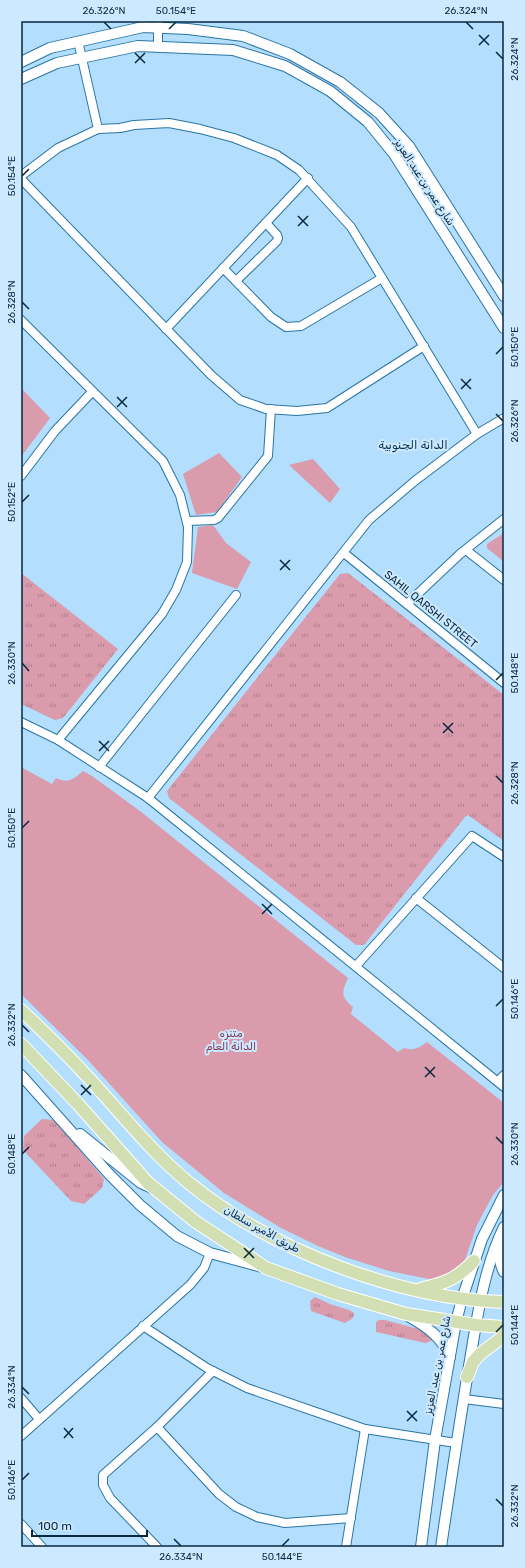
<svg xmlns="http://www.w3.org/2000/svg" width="525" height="1568" font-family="Rubik,'Noto Naskh Arabic',sans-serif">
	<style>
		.grass { fill: url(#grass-tufts) }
		.park { fill: #da9bac }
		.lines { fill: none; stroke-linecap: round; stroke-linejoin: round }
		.minor-casing { stroke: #2975a6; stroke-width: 10 }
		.tertiary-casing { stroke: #2975a6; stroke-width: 12 }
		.primary-casing { stroke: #fff; stroke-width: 14 }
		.minor { stroke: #fff; stroke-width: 8 }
		.tertiary { stroke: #fff; stroke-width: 10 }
		.primary { stroke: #d2dfb2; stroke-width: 12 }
		.ticks { fill: none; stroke: #09293e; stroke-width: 1.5 }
		.labels { text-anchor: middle; stroke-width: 4; stroke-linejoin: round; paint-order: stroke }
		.street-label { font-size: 11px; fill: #09293e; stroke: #cde9ff }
		.park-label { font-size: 11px; fill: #81334e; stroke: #cde9ff }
		.neighbourhood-label { font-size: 12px; fill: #052e48; stroke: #cde9ff }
		.neatline { fill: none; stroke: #09293e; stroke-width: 1.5 }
		.ticks-label { font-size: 10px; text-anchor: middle; fill: #09293e }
	</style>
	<defs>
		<pattern id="grass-tufts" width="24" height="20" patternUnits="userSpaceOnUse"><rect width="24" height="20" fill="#da9bac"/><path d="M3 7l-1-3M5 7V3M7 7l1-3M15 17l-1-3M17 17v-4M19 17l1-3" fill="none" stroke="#af7e8d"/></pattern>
	</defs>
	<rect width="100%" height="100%" fill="#b3defe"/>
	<!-- grass -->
	<g class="grass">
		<path d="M21,573L118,649L63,718L55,720L21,704Z"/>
		<path d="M348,573L504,695V841L468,815L465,817L364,945H356L169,798L167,791L340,574Z"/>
		<path d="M42,1119L55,1120L104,1179L102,1188L84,1204L71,1201L23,1150L24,1136Z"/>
		<path d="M315,1297L330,1304L349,1310L354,1313L353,1318L345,1323L311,1311L310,1301Z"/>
		<path d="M379,1320H385L422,1330L434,1340L425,1343L376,1332V1322Z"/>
	</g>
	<!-- park -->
	<g class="park">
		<path d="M21,388L50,418L21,457Z"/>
		<path d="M219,453L242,477L217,512L196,515L183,474Z"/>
		<path d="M313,459L340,489L330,503L289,465Z"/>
		<path d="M213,525L226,543L251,562L237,589L192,573L198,527Z"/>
		<path d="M504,533V562L487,548V544Z"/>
		<path d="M21,767L52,784L56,778C68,784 74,779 83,771L92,776L140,811L348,978C342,991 340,997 353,1007L351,1014L398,1052L404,1048C414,1051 419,1048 427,1042L504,1103V1182L493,1195L477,1225L465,1260L459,1268L452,1273L434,1280L389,1271L345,1257L318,1246L281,1228L224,1193L162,1142L88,1060L21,994Z"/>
	</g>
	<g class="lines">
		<defs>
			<g id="minor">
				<path d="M78,41L98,129"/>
				<path d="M158,47V21"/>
				<path d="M21,176L58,148L98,129L120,128L134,125L169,123L200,129L234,138L277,155L299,170L351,227L477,434"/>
				<path d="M21,179L211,375L240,400L266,409L297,411L327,408L424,346"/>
				<path d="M223,268L271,317L286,327L301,326L382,278"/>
				<path d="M236,281L277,241L278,238L277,235L266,223"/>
				<path d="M21,320L163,461L180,495L188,527L187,562L176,590L162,614L58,740"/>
				<path d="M166,329L308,178"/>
				<path d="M21,476L55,431L92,392"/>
				<path d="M187,521L214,520L218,518L268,456L271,409"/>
				<path d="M466,550L504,580"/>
				<path d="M344,553L504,683"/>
				<path d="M407,604L460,554L504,519"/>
				<path d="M21,722L58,740L148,798L504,1087"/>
				<path d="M99,767L236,595"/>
				<path d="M148,798L369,520L416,480L477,434L504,418"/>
				<path d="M416,898L504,968"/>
				<path d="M356,966L472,836L504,857"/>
				<path d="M498,1081L504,1075"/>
				<path d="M143,1326L207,1368L247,1388L365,1429L456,1443"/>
				<path d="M21,1398L39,1419"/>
				<path d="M464,1399L504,1404"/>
				<path d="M157,1427L219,1494L236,1507L257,1517L285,1523L351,1518"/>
				<path d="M21,1436L190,1285L204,1268L210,1253"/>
				<path d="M21,1524L42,1547"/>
				<path d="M157,1547L110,1498L103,1485V1475L157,1427L213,1371"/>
				<path d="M346,1547L365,1429"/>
			</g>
			<g id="tertiary">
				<path d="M21,62L50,48L143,27L188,29L243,36L290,54L340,82L379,113L409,146L504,296"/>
				<path d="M21,79L57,63L138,46L233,50L285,66L330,91L368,122L394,154L504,328"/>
				<path d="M21,1075L109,1174L140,1205L177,1236L210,1253L262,1267"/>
				<path d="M80,1134L141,1183L152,1188"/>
				<path d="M501,1245C499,1254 499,1263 504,1272"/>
				<path d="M408,1316C427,1327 441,1336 450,1357"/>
				<path d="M421,1547L435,1440L456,1322L462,1299L482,1239L504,1195"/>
				<path d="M441,1547C450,1487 459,1426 469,1366C477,1319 483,1270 504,1227"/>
			</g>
			<g id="primary">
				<path d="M21,1010C42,1030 63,1050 83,1072C118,1109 149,1150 189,1183C271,1250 399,1299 504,1302"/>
				<path d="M21,1044L78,1104L148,1183L196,1222L266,1268L338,1294L406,1314L476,1325L504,1327"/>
				<path d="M420,1289C445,1283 455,1280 474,1261"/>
				<path d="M467,1377L473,1362L480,1354L504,1336"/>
			</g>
		</defs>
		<!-- minor casing -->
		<use href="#minor" class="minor-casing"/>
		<!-- tertiary casing -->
		<use href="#tertiary" class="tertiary-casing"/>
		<!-- primary casing -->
		<use href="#primary" class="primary-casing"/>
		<!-- minor -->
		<use href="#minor" class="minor"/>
		<!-- tertiary -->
		<use href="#tertiary" class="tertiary"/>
		<!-- primary -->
		<use href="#primary" class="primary"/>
	</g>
	<!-- ticks -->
	<path class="ticks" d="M104,22L111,29M466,22L473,29M169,29L176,22M479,35L489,45M479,45L489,35M496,52L503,59M135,53L145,63M135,63L145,53M22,176L29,169M298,216L308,226M298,226L308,216M22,302L29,309M496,354L503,347M461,379L471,389M461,389L471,379M117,397L127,407M117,407L127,397M496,414L503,421M22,502L29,495M280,560L290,570M280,570L290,560M22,663L29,671M496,680L503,673M443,723L453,733M443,733L453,723M99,741L109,751M99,751L109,741M496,776L503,783M22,828L29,821M262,904L272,914M262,914L272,904M496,1006L503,999M22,1025L29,1032M425,1067L435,1077M425,1077L435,1067M81,1085L91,1095M81,1095L91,1085M496,1137L503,1144M22,1154L29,1147M244,1248L254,1258M244,1258L254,1248M496,1332L503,1325M22,1387L29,1394M407,1411L417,1421M407,1421L417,1411M64,1428L73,1438M64,1438L73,1428M22,1480L29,1473M496,1499L503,1506M174,1539L181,1546M282,1546L289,1539"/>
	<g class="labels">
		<!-- street labels -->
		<g class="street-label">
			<text transform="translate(425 182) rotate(57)" y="4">شارع عمر بن عبد العزيز</text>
			<text transform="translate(431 609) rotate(39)" y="4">SAHIL QARSHI STREET</text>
			<text transform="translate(262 1229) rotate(29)" y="4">طريق الأمير سلطان</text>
			<text transform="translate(437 1365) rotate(-79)" y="4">شارع عمر بن عبد العزيز</text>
		</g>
		<!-- park labels -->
		<g class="park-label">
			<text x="231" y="1037">متنزه<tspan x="231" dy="13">الدانة العام</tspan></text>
		</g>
		<!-- neighbourhood labels -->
		<g class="neighbourhood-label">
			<text x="413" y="449">الدانة الجنوبية</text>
		</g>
	</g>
	<!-- border -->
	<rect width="525" height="1568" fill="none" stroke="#cde9ff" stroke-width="44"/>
	<!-- scale -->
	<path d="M32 1530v6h115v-6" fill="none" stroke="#09293e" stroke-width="2"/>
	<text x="38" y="1530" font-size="12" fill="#09293e" stroke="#cde9ff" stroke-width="3" paint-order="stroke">100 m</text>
	<rect x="22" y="22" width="481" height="1524" class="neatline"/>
	<g class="ticks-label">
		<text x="104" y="14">26.326°N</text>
		<text x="176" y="14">50.154°E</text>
		<text x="466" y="14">26.324°N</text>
		<text transform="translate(514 59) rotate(-90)" y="4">26.324°N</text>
		<text transform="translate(11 176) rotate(-90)" y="4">50.154°E</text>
		<text transform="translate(11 302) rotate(-90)" y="4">26.328°N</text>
		<text transform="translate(514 347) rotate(-90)" y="4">50.150°E</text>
		<text transform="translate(514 421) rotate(-90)" y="4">26.326°N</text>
		<text transform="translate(11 502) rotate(-90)" y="4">50.152°E</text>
		<text transform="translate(11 663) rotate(-90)" y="4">26.330°N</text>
		<text transform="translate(514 673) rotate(-90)" y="4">50.148°E</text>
		<text transform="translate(514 783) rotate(-90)" y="4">26.328°N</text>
		<text transform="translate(11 828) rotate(-90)" y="4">50.150°E</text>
		<text transform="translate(514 999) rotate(-90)" y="4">50.146°E</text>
		<text transform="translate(11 1025) rotate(-90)" y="4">26.332°N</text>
		<text transform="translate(514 1144) rotate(-90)" y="4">26.330°N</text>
		<text transform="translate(11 1154) rotate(-90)" y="4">50.148°E</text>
		<text transform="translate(514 1325) rotate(-90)" y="4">50.144°E</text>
		<text transform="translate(11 1387) rotate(-90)" y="4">26.334°N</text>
		<text transform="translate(11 1480) rotate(-90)" y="4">50.146°E</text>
		<text transform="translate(514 1506) rotate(-90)" y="4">26.332°N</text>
		<text x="181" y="1560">26.334°N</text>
		<text x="282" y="1560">50.144°E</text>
	</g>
</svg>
